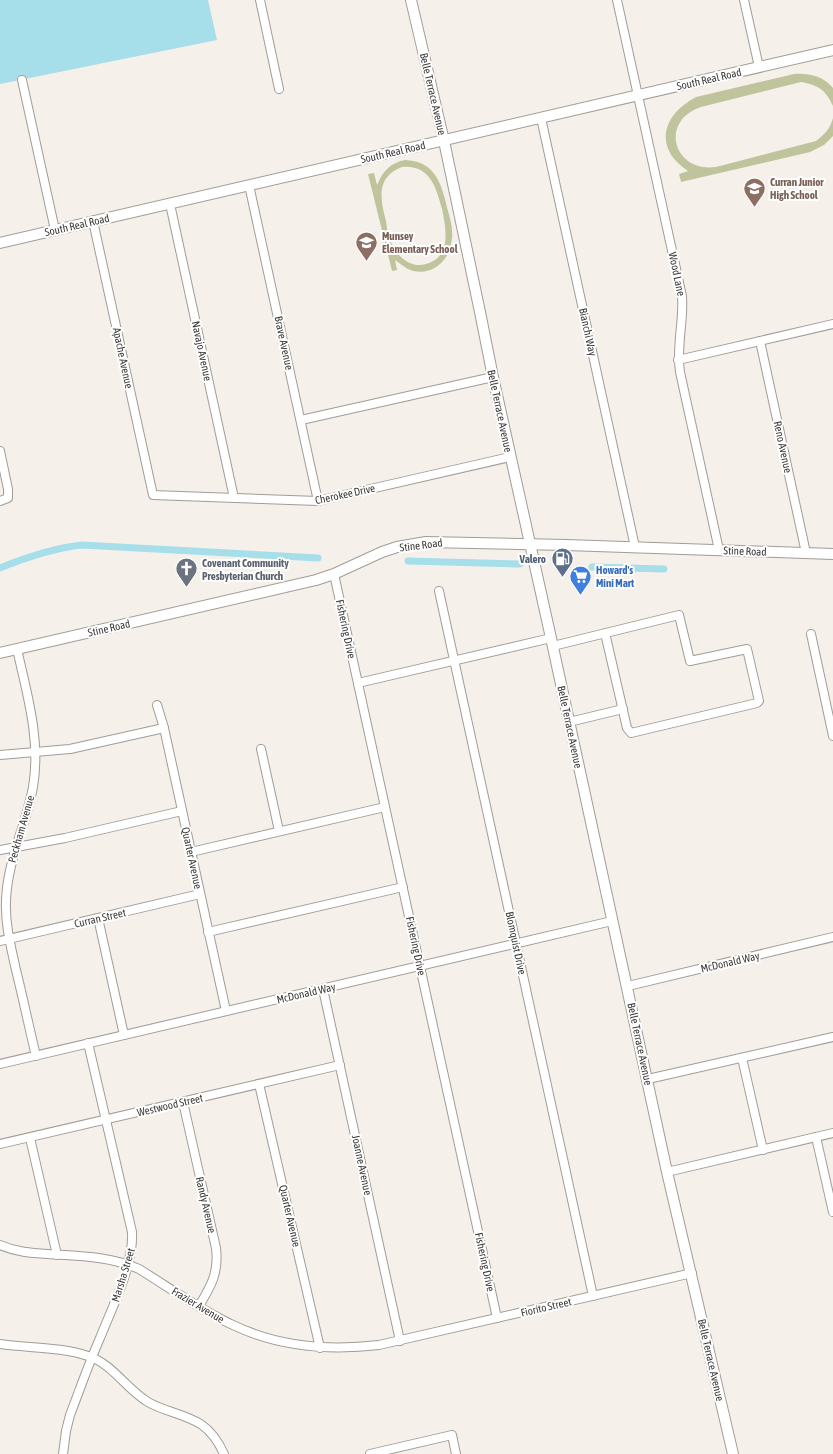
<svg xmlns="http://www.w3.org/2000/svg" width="833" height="1454" font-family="'Asap Condensed',sans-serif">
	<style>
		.green { fill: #c0c49d; fill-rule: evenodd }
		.water { fill: #a6deea }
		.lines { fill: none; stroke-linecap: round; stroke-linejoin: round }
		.canal { stroke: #a6deea; stroke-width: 7 }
		.minor-casing { stroke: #a29c97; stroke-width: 10 }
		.tertiary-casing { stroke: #a29c97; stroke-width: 12 }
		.minor { stroke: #fff; stroke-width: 8 }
		.tertiary { stroke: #fff; stroke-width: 10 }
		.labels { text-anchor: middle; stroke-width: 4; stroke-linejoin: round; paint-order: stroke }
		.street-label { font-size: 11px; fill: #3d3a38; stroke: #fff }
		.education-label { font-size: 11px; font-weight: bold; fill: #785e54; stroke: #fff; text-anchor: start }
		.service-label { font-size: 11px; font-weight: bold; fill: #4e5e75; stroke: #fff; text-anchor: end }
		.worship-label { font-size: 11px; font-weight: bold; fill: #5b616d; stroke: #fff; text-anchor: start }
		.shop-label { font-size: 11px; font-weight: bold; fill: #366cbe; stroke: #fff; text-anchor: start }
	</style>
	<rect width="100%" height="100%" fill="#f6f0ea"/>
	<!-- green -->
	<g class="green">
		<path d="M794,74C809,73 823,76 833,88V106C826,90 818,85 801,82L701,107C659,121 673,173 716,167L816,141C825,134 830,129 833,118V136L824,145L810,152L681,182L679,174L688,171C653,148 662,115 696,97Z"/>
		<path d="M405,160C436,161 442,185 448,211C451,222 454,232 451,244C448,262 432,275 413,271C406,269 401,264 395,260L397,270L392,271L368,174L374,173L377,185C383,171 390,163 405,160ZM402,167C430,165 436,187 442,209C446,228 452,257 426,264C411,269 396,256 391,242C388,236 387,228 386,221C380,199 376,177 402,167Z"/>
	</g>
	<!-- water -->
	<path class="water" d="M0,0H208L217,40L0,84Z"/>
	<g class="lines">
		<!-- canal -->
		<g class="canal">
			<path d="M408,561L520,564"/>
			<path d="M592,567L664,569"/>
			<path d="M0,568C27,557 53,548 82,545L318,558"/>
		</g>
		<defs>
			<g id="minor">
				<path d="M260,0L279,89"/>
				<path d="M617,0L682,296C684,322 676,346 680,372L719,550"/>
				<path d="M744,0L759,67"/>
				<path d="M22,80L55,230"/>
				<path d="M541,118L635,547"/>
				<path d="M249,185L318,501"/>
				<path d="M170,204L234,498"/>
				<path d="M93,221L153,495L318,501L510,457"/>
				<path d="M760,341L806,553"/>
				<path d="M678,360L833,324"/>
				<path d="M301,420L493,377"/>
				<path d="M0,451L8,489V498L0,501"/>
				<path d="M334,574L497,1318"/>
				<path d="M439,591L593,1296"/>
				<path d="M811,634L833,736"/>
				<path d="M553,646L679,615L690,661L747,649L759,701L757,703L631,733L627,728L605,633"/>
				<path d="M17,649C27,694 41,740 33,787C26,825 7,862 6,901C5,925 11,947 16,970C23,998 29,1027 36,1056"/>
				<path d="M358,683L551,638"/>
				<path d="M157,705L164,728L226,1011"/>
				<path d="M569,722L623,709"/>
				<path d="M261,749L279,831"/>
				<path d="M0,755L70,749L164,728"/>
				<path d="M0,850L65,838L182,811"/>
				<path d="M191,852L385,807"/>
				<path d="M98,918L124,1035"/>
				<path d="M208,932L403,887"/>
				<path d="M0,941L200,894"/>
				<path d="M628,986L833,937"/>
				<path d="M323,989L400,1341"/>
				<path d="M742,1058L763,1150"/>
				<path d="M0,1064L612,921"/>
				<path d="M648,1079L833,1037"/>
				<path d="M259,1084L320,1348"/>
				<path d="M183,1102L216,1248C219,1273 211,1286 199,1306"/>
				<path d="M816,1137L833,1212"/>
				<path d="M30,1138L57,1255"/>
				<path d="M0,1144L340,1065"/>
				<path d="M667,1172L833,1133"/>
				<path d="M0,1245C16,1252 31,1253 48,1254C79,1256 110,1256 139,1269C170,1288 200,1310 233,1325C279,1347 328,1351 379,1345L692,1273"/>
				<path d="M0,1344C28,1348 62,1347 88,1356C113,1364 126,1389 148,1402C165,1412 186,1414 202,1425C212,1432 219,1443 224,1454"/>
				<path d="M63,1454L66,1431L70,1415C80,1389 89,1363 100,1338C112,1308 134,1264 132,1232L88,1043"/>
				<path d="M370,1454L452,1435L456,1454"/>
			</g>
			<g id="tertiary">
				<path d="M411,0L444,141L480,312L493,377L551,638L667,1172L733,1454"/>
				<path d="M0,243L833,50"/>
				<path d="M0,653L316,580L334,574L382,552L397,547L426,542L566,545L833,554"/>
			</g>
		</defs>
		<!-- minor casing -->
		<use href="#minor" class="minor-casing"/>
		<!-- tertiary casing -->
		<use href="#tertiary" class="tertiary-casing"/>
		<!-- minor -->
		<use href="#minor" class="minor"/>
		<!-- tertiary -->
		<use href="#tertiary" class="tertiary"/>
	</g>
	<!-- icons -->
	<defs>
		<symbol id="school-pin" viewBox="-11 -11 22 30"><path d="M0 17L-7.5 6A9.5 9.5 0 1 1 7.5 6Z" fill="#8d6e63" stroke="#fff"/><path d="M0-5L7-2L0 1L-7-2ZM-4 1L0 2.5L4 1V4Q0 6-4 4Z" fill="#fff"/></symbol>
		<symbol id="fuel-pin" viewBox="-11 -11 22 30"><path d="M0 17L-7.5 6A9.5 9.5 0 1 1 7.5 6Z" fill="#5c6f8a" stroke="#fff"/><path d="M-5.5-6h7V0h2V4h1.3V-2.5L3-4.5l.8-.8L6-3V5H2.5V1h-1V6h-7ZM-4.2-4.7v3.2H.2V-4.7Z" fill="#fff"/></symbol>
		<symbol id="church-pin" viewBox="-11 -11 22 30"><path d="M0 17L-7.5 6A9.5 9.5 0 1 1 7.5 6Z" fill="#6b7280" stroke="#fff"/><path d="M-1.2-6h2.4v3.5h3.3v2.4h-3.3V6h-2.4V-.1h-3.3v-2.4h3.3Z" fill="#fff"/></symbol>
		<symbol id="supermarket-pin" viewBox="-11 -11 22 30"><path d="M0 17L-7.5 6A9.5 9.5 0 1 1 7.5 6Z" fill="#3f7fe0" stroke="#fff"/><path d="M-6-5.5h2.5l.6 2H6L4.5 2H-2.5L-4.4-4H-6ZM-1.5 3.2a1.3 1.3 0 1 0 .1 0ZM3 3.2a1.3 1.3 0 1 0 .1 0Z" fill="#fff"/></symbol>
	</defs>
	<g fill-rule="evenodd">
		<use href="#school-pin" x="742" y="176" width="25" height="34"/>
		<use href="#school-pin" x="354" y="230" width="25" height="34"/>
		<use href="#fuel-pin" x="550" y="546" width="25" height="34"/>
		<use href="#church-pin" x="174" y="556" width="25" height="34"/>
		<use href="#supermarket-pin" x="568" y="564" width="25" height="34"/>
	</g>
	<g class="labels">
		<!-- street labels -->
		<g class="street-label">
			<text transform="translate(709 79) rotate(-13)" y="4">South Real Road</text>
			<text transform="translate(433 94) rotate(77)" y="4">Belle Terrace Avenue</text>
			<text transform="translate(393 152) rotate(-13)" y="4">South Real Road</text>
			<text transform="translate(77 225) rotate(-13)" y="4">South Real Road</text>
			<text transform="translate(677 274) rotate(78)" y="4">Wood Lane</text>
			<text transform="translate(588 332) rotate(78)" y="4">Bianchi Way</text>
			<text transform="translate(284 343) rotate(78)" y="4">Brave Avenue</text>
			<text transform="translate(202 351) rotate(78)" y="4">Navajo Avenue</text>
			<text transform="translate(123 358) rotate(78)" y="4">Apache Avenue</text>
			<text transform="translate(500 411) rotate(78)" y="4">Belle Terrace Avenue</text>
			<text transform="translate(783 447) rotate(78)" y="4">Reno Avenue</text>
			<text transform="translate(345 494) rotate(-12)" y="4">Cherokee Drive</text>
			<text transform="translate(421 545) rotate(-7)" y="4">Stine Road</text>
			<text transform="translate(745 551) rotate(2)" y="4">Stine Road</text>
			<text transform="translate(109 628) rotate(-13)" y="4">Stine Road</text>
			<text transform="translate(346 629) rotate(78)" y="4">Fishering Drive</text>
			<text transform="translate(570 727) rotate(78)" y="4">Belle Terrace Avenue</text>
			<text transform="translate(21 829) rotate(-74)" y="4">Peckham Avenue</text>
			<text transform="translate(192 858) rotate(78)" y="4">Quarter Avenue</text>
			<text transform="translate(100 918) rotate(-13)" y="4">Curran Street</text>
			<text transform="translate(516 943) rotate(78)" y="4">Blomquist Drive</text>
			<text transform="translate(416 946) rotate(78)" y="4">Fishering Drive</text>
			<text transform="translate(730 962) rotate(-13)" y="4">McDonald Way</text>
			<text transform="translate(306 993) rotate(-13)" y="4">McDonald Way</text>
			<text transform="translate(640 1044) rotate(78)" y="4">Belle Terrace Avenue</text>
			<text transform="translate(170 1105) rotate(-13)" y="4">Westwood Street</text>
			<text transform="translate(362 1165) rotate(78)" y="4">Joanne Avenue</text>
			<text transform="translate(206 1205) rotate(77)" y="4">Randy Avenue</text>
			<text transform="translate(290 1216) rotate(77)" y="4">Quarter Avenue</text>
			<text transform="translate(485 1262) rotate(78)" y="4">Fishering Drive</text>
			<text transform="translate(123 1275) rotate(-73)" y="4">Marsha Street</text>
			<text transform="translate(198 1305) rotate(31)" y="4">Frazier Avenue</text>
			<text transform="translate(546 1307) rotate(-13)" y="4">Fiorito Street</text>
			<text transform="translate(711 1360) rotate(77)" y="4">Belle Terrace Avenue</text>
		</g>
		<!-- education labels -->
		<g class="education-label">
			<text x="770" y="186">Curran Junior<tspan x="770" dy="13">High School</tspan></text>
			<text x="382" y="240">Munsey<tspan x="382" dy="13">Elementary School</tspan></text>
		</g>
		<!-- service labels -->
		<g class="service-label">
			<text x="546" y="563">Valero</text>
		</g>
		<!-- worship labels -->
		<g class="worship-label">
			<text x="202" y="567">Covenant Community<tspan x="202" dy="13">Presbyterian Church</tspan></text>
		</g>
		<!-- shop labels -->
		<g class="shop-label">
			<text x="596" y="574">Howard's<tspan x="596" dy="13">Mini Mart</tspan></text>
		</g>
	</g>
</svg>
